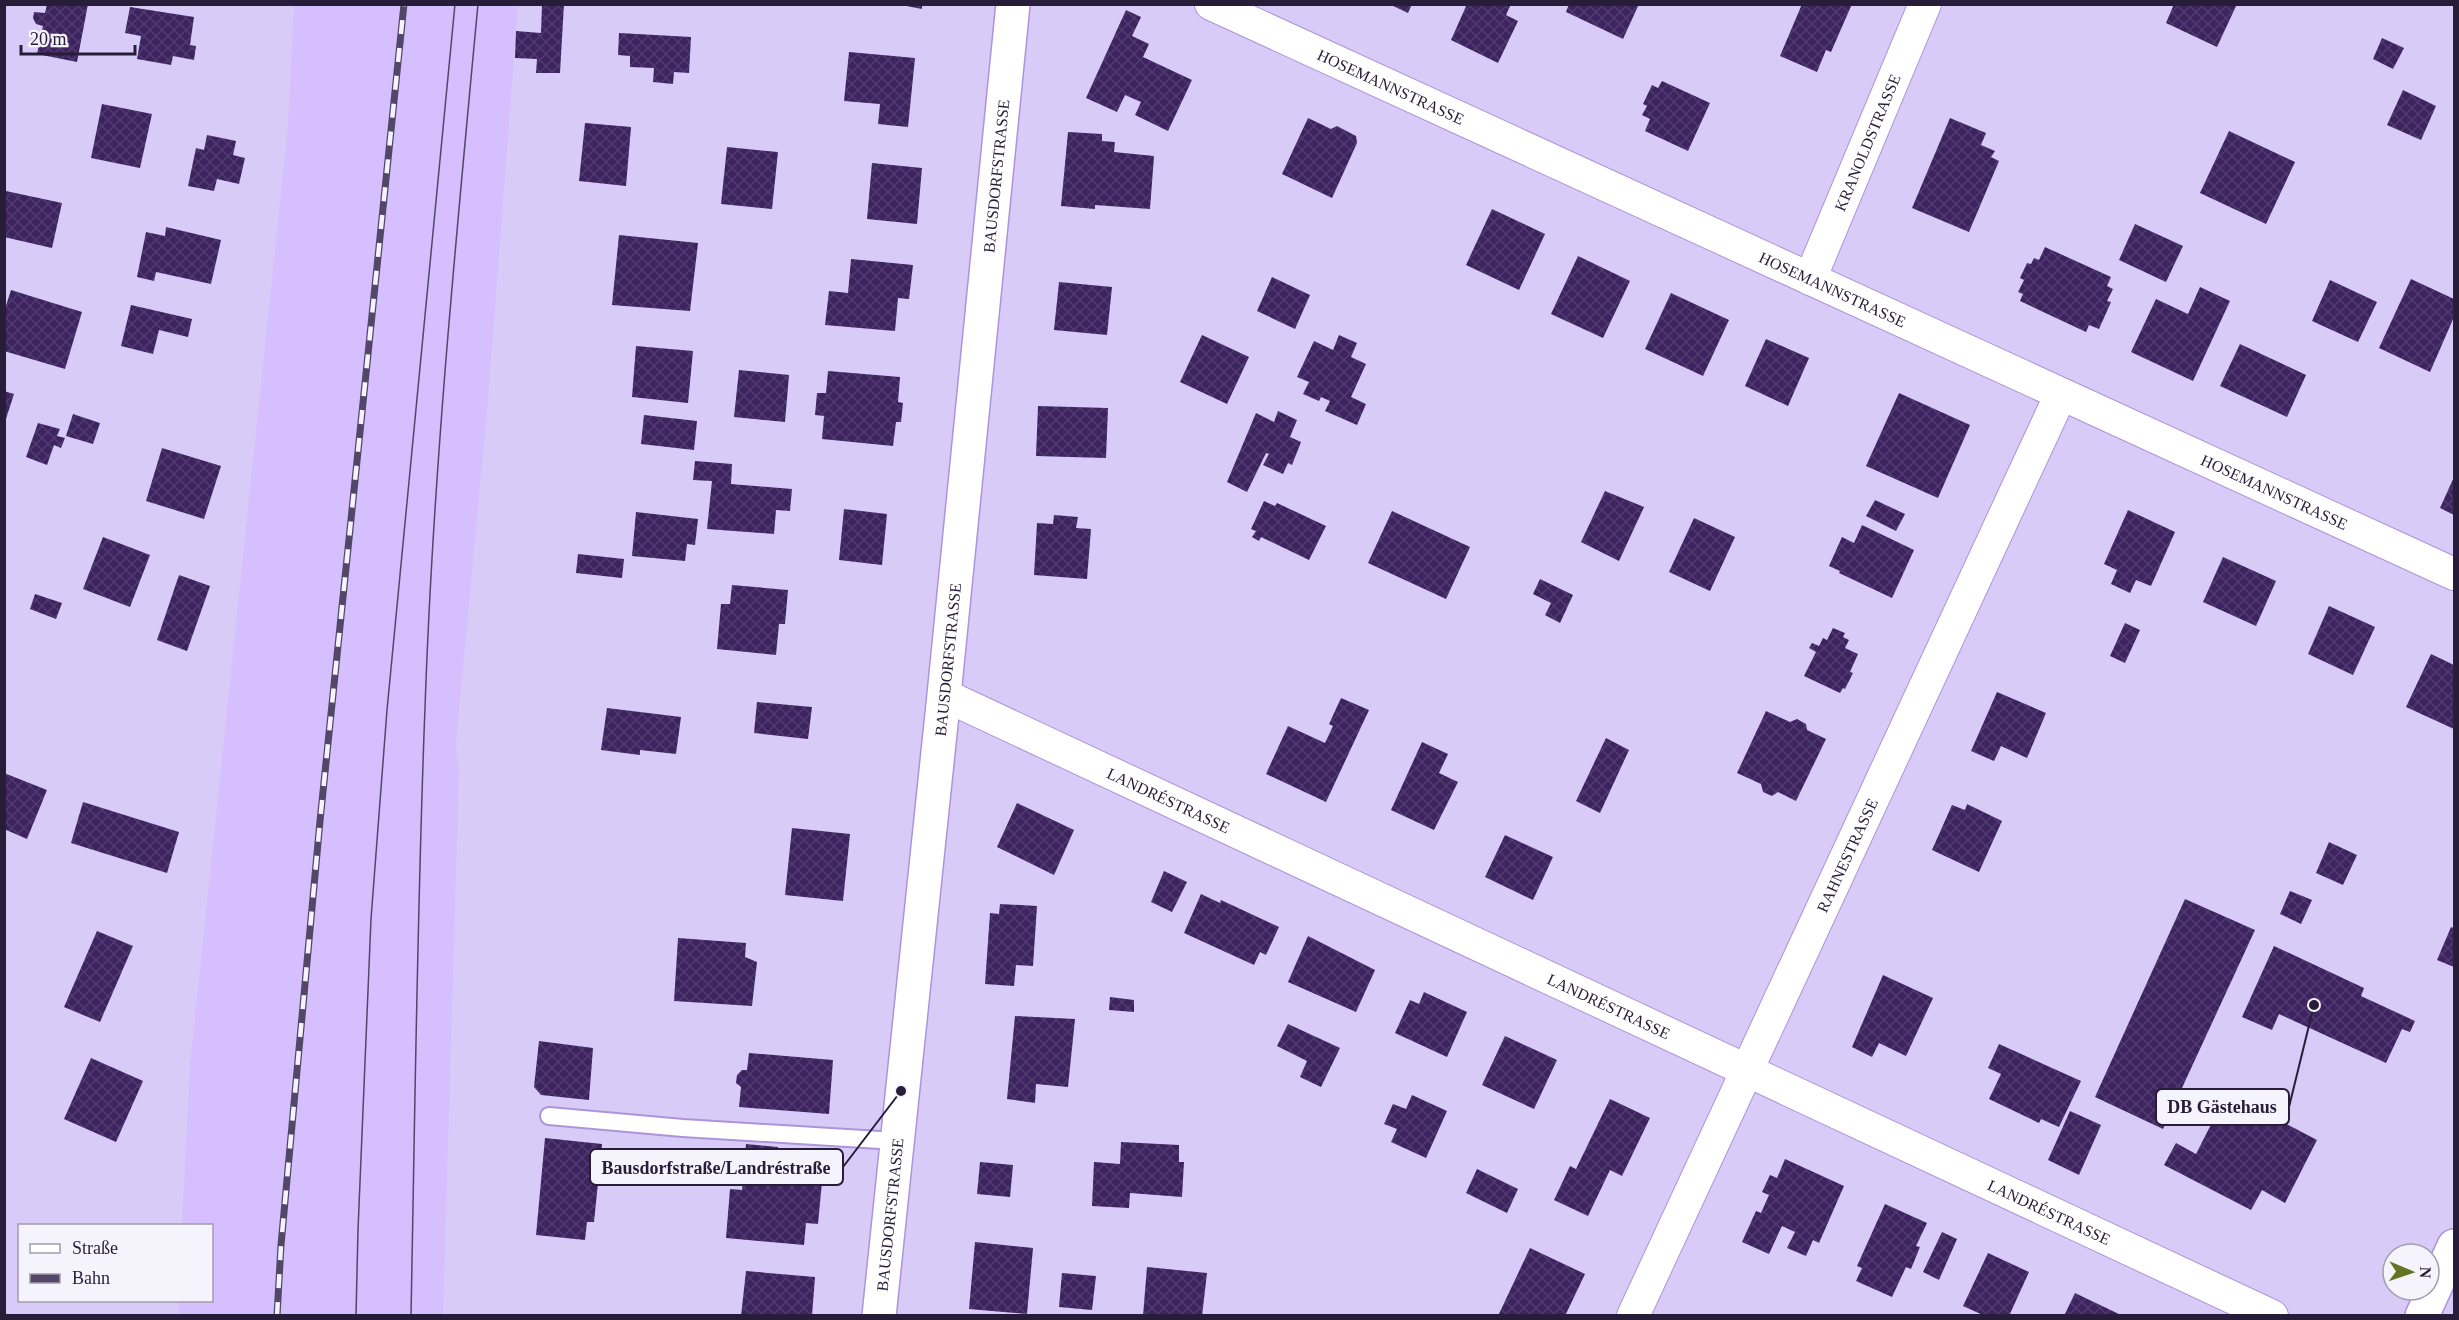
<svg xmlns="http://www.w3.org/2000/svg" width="2459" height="1320" font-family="'Times New Roman',serif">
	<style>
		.built { fill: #d5bfff }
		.building { fill: url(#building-cross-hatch) }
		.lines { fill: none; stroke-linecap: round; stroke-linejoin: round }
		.service-casing { stroke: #ad94da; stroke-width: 20 }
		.minor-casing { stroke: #ad94da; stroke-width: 34 }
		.tertiary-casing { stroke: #ad94da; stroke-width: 36 }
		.service { stroke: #fff; stroke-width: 16 }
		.minor { stroke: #fff; stroke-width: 32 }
		.tertiary { stroke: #fff; stroke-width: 33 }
		.tram { stroke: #524766; stroke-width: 1.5 }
		.rail-casing { stroke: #524766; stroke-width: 7 }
		.rail { stroke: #f5f3fb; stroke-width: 4.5; stroke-dasharray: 14; stroke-linecap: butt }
		.labels { text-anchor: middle; stroke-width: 6; stroke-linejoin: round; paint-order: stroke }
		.street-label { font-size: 16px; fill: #271d38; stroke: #f5f3fb }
		.leader { fill: none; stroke: #271d38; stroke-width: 2 }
		.callout-dot { fill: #271d38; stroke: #f5f3fb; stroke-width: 2 }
		.callout { fill: #f5f3fb; stroke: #271d38; stroke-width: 2 }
		.callout-label { font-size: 18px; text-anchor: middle; font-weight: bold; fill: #271d38 }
	</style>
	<defs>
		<pattern id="building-cross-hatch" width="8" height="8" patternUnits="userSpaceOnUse" patternTransform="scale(1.5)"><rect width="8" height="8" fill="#3d2460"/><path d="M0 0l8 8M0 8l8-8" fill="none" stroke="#503b6f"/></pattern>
	</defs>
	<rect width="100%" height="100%" fill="#d9cbf7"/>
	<!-- built -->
	<path class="built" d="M294,5H518L488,400L456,743L459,771L443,1315L178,1316L179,1301L212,1300V1226L182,1225L190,1065L288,125Z"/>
	<!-- building -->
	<g class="building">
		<path d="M47,4H88L77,62L37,54L43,26L36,24L33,18L34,12L45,13Z"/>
		<path d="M542,4H564L560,73H536L537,59L515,58L516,31L541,33Z"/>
		<path d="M896,4H922V9Z"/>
		<path d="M1389,4H1412L1408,13Z"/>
		<path d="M1467,4H1511L1506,15L1518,21L1498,63L1451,40Z"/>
		<path d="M1569,4H1639L1623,39L1566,12Z"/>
		<path d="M1802,4H1852L1831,52L1826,50L1817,72L1780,56Z"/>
		<path d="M2174,4H2237L2217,47L2166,23Z"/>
		<path d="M130,7L194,17L190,45L196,46L194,60L173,56L171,65L137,59L141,36L125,33Z"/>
		<path d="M1126,10L1141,17L1132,36L1149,44L1143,57L1192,80L1168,131L1135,115L1141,102L1125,95L1117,112L1086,98Z"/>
		<path d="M619,33L691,37L689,73L674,72L673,84L653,82L654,68L630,67V56L618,55Z"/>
		<path d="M2382,38L2404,48L2393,69L2373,59Z"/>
		<path d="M849,52L915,58L908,127L878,124L880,104L844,101Z"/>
		<path d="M1662,81L1710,103L1688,151L1645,131L1650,119L1642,115L1647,106L1643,104L1652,85L1658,88Z"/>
		<path d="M2403,90L2436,106L2421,140L2387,125Z"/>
		<path d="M102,104L152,114L140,168L91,158Z"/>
		<path d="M1308,118L1331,129L1337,126L1356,136L1357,143L1332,198L1282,174Z"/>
		<path d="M1950,118L1986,133L1981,145L1995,151L1991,157L1999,161L1969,232L1912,208Z"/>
		<path d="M585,123L631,127L626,186L579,181Z"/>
		<path d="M2229,131L2295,162L2266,224L2200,193Z"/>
		<path d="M1068,132L1102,134V141L1115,142L1114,152L1154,156L1150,209L1095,205V209L1061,206Z"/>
		<path d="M207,135L236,141L233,155L245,158L239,184L217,179L214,191L188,186L196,148L204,150Z"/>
		<path d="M727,147L778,152L772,209L721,204Z"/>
		<path d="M872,163L922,168L917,224L867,219Z"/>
		<path d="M6,191L62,203L52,248L4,237Z"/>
		<path d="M1492,209L1545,234L1519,290L1466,265Z"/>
		<path d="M2135,224L2183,246L2166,282L2119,260Z"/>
		<path d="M166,227L221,240L211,284L156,272L154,281L137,277L146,232L165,236Z"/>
		<path d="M619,235L698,243L690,311L612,305Z"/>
		<path d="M2045,247L2111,277L2107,286L2113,289L2107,301L2111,302L2099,329L2089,325L2086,332L2020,301L2023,294L2018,292L2024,280L2020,278L2027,263L2031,264L2034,258L2039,260Z"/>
		<path d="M1578,256L1630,281L1603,338L1551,314Z"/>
		<path d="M851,259L913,265L909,299L898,298L895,331L825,325L829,291L848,293Z"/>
		<path d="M1272,277L1310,295L1295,329L1257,311Z"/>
		<path d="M2411,279L2454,299V317L2430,372L2379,348Z"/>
		<path d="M2330,280L2377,302L2358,342L2312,321Z"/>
		<path d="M1059,282L1112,287L1107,335L1054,330Z"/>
		<path d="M2200,287L2230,301L2193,381L2131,352L2156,299L2188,314Z"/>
		<path d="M11,290L82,312L65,369L4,351V312Z"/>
		<path d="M1671,293L1729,320L1703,376L1645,349Z"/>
		<path d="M131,305L192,319L188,337L159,330L153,354L121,346Z"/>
		<path d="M1202,335L1249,357L1227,404L1180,382Z"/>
		<path d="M1339,335L1357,343L1351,357L1366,364L1351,397L1366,404L1357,425L1325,411L1330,401L1321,397L1319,401L1303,394L1309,382L1297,377L1314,341L1333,350Z"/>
		<path d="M1766,339L1809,358L1788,406L1745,386Z"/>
		<path d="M2240,344L2306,375L2287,417L2220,386Z"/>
		<path d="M636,346L693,351L688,403L632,397Z"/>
		<path d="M739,370L789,375L785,422L734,417Z"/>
		<path d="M828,371L900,377L898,402L903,403L901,422H896L893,446L822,439L824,416L815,415L817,393H826Z"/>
		<path d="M4,391L14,394L5,422H4Z"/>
		<path d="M1899,393L1970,425L1938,498L1866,466Z"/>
		<path d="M1038,406L1108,408L1106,458L1036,456Z"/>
		<path d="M1278,411L1297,420L1290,437L1301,442L1292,465L1288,463L1283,474L1263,465L1269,454L1266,453L1247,492L1227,482L1256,413L1274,422Z"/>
		<path d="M73,414L100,423L93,444L66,436Z"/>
		<path d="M644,415L697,421L694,450L641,444Z"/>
		<path d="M38,423L60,429L57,436L65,438L61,448L54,445L47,465L26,457Z"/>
		<path d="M162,448L221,466L204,519L146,501Z"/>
		<path d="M695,461L732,464L731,484L792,489L790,511L776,510L774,534L707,529L712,481L693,480Z"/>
		<path d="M2454,477V515L2440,508Z"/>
		<path d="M1605,491L1644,507L1619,561L1581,542Z"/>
		<path d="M1875,500L1905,514L1896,531L1866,516Z"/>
		<path d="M1264,501L1275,506L1277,503L1326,526L1309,560L1261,537L1259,541L1252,537L1256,531L1251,529Z"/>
		<path d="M844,509L887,514L882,565L839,560Z"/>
		<path d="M2128,510L2175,532L2151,586L2136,580L2130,593L2111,584L2117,570L2104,564Z"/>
		<path d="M1392,511L1470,547L1446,599L1368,563Z"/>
		<path d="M636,512L698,519L695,545L687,544L685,561L632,556Z"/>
		<path d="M1054,515L1078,517L1076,528L1091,529L1087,579L1034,575L1037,523L1053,524Z"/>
		<path d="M1694,518L1735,537L1710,591L1669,572Z"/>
		<path d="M1862,525L1914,550L1892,598L1839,573L1840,571L1829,566L1842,537L1854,543Z"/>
		<path d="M103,537L150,555L130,607L83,589Z"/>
		<path d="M578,554L624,559L622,578L576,573Z"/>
		<path d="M2223,557L2276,581L2256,626L2203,602Z"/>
		<path d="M179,575L210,586L187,651L157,640Z"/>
		<path d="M1540,579L1573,595L1560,623L1545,615L1551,603L1533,594Z"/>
		<path d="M732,585L788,590L785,624H779L776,655L717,649L721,604H730Z"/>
		<path d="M35,594L62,603L56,619L30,609Z"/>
		<path d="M2329,606L2375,627L2353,675L2308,654Z"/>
		<path d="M2125,623L2140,630L2125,663L2110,656Z"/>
		<path d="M1833,628L1845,633L1843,637L1849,640L1845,648L1858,654L1850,672L1853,673L1845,689L1843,688L1840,693L1804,676L1816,652L1809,648L1812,643L1819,646L1823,638L1827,640Z"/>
		<path d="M2431,654L2454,665V729L2406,707Z"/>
		<path d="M1997,692L2046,713L2027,758L2001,746L1994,761L1971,751Z"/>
		<path d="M1341,698L1369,710L1326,802L1266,774L1288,726L1325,743L1333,726L1329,724Z"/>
		<path d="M757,702L812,707L808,739L754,733Z"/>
		<path d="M607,708L681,717L676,754L640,750V755L601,750Z"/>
		<path d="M1766,711L1790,722L1797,719L1806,724L1807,730L1826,739L1796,801L1778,792L1772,796L1763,792L1761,784L1737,773Z"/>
		<path d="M1606,738L1629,750L1600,813L1576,801Z"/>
		<path d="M1422,742L1448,754L1439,773L1458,782L1434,830L1391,810Z"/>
		<path d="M4,773L47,790L27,839L4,829Z"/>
		<path d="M83,802L179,832L167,873L71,843Z"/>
		<path d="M1017,803L1074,830L1054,875L997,847Z"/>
		<path d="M1967,804L2002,821L1979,872L1932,850L1952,805L1965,810Z"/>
		<path d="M792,828L850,834L843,901L785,895Z"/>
		<path d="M1505,835L1553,857L1533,900L1485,877Z"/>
		<path d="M2329,842L2357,855L2343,885L2316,873Z"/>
		<path d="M1164,871L1187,882L1172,912L1151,902Z"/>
		<path d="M2290,891L2312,900L2301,924L2280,914Z"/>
		<path d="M1201,894L1220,903L1221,900L1279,927L1266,955L1260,952L1254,965L1184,933Z"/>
		<path d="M2185,899L2255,930L2163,1129L2095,1097Z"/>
		<path d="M1000,904L1037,906L1033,966L1016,965L1014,986L985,984L990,913L999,914Z"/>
		<path d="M2451,927L2454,928V967L2437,960Z"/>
		<path d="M97,931L133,946L100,1022L64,1007Z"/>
		<path d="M1308,936L1375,970L1356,1012L1288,982Z"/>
		<path d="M678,938L746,943L745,957L757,962L752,1006L674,1001Z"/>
		<path d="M2274,946L2364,988L2361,996L2415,1021L2410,1032L2402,1029L2386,1063L2279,1014L2272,1030L2242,1017Z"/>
		<path d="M1883,975L1933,998L1906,1056L1879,1043L1872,1057L1852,1047Z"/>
		<path d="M1424,992L1467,1012L1447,1057L1395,1033L1410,1000L1419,1004Z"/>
		<path d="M1110,997L1134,1000V1012L1109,1010Z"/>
		<path d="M1015,1016L1075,1019L1068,1087L1036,1084L1035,1103L1007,1099Z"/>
		<path d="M1288,1024L1340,1048L1321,1087L1300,1077L1307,1061L1277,1046Z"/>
		<path d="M1505,1036L1557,1060L1534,1109L1482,1085Z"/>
		<path d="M539,1041L593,1048L589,1100L541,1095L534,1087Z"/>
		<path d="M1999,1044L2081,1081L2059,1127L2041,1119L2039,1123L1989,1099L2001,1074L1988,1068Z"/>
		<path d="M749,1053L833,1060L829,1114L739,1107L741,1087L736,1083L737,1075L742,1070H747Z"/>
		<path d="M91,1058L143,1081L116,1142L64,1119Z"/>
		<path d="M2227,1093L2317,1140L2285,1203L2262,1190L2251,1210L2164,1165L2176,1143L2196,1154Z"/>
		<path d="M1412,1095L1447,1111L1426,1158L1391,1142L1397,1129L1384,1124L1393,1104L1406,1109Z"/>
		<path d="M1610,1099L1650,1118L1622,1176L1610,1170L1588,1216L1554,1200L1570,1166L1576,1169Z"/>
		<path d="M2070,1111L2101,1125L2079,1175L2048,1160Z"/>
		<path d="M545,1138L602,1144L594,1222H587L585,1240L536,1235Z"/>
		<path d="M1121,1142L1179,1145V1162H1184L1182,1197L1130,1193L1129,1208L1092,1206L1094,1162L1120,1164Z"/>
		<path d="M746,1144L778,1147L776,1166L823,1171L818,1224L806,1223L804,1245L726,1238L730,1189L742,1190Z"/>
		<path d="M1785,1159L1844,1186L1819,1243L1813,1240L1806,1256L1787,1248L1795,1232L1782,1226L1769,1254L1742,1242L1756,1211L1761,1213L1769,1195L1762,1192L1770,1175L1777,1178Z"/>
		<path d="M980,1162L1013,1165L1010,1197L977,1194Z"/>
		<path d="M1477,1169L1518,1189L1507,1213L1466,1193Z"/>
		<path d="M1885,1204L1927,1223L1916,1246L1920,1247L1911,1269L1906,1267L1892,1297L1856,1281L1862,1268L1857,1266Z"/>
		<path d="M1942,1232L1957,1239L1939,1280L1923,1272Z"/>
		<path d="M975,1242L1033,1248L1027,1314L969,1309Z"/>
		<path d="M1530,1248L1585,1274L1565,1316H1498Z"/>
		<path d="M1988,1253L2029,1272L2009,1316H1985L1963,1306Z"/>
		<path d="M1147,1267L1207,1273L1202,1316H1143Z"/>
		<path d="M746,1271L815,1277L812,1316H741Z"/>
		<path d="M1062,1273L1096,1276L1092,1310L1059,1307Z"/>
		<path d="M2075,1293L2123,1316H2064Z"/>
	</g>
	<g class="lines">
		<defs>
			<path id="service" d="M549,1116L683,1128L896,1141"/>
			<g id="minor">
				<path id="s1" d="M1211,4L2454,574"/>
				<path id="s2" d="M1810,279L1925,4"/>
				<path id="s3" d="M944,695L2272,1316"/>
				<path id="s4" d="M1633,1316L2061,394"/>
			</g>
			<g id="tertiary">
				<path id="s5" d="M879,1316L944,695L1013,4"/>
				<path d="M2422,1316L2454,1246"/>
			</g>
		</defs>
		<!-- service casing -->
		<use href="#service" class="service-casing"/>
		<!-- minor casing -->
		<use href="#minor" class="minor-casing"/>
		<!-- tertiary casing -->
		<use href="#tertiary" class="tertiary-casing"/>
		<!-- service -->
		<use href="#service" class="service"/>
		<!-- minor -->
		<use href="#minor" class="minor"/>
		<!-- tertiary -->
		<use href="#tertiary" class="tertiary"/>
		<!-- tram -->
		<g class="tram">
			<path d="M356,1316L358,1230L371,919L387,710L455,4"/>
			<path d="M411,1316C415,1113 417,911 425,708C433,473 456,239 478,4"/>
		</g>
		<defs>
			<path id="rail" d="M277,1316L281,1245L320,821L404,4"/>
		</defs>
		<!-- rail casing -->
		<use href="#rail" class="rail-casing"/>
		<!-- rail -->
		<use href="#rail" class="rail"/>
	</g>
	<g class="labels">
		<!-- street labels -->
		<g class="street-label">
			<text dy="6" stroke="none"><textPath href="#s1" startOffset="198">HOSEMANNSTRASSE</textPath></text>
			<text dy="6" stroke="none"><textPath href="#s2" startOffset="148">KRANOLDSTRASSE</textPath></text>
			<text dy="6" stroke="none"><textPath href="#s5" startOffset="1146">BAUSDORFSTRASSE</textPath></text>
			<text dy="6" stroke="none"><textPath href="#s1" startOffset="684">HOSEMANNSTRASSE</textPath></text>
			<text dy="6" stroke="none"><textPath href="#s1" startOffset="1170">HOSEMANNSTRASSE</textPath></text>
			<text dy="6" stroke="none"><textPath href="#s5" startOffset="660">BAUSDORFSTRASSE</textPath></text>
			<text dy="6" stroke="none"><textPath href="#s3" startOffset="248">LANDRÉSTRASSE</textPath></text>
			<text dy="6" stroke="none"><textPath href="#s4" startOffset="508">RAHNESTRASSE</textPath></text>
			<text dy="6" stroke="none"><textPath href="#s3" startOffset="734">LANDRÉSTRASSE</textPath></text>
			<text dy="6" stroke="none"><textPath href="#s3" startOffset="1220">LANDRÉSTRASSE</textPath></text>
			<text dy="6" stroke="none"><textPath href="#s5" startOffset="102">BAUSDORFSTRASSE</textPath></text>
		</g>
	</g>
	<!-- callouts -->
	<path class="leader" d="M2314 1005L2289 1107M901 1091L843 1167"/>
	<g class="callout-dot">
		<circle cx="2314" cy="1005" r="6"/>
		<circle cx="901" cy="1091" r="6"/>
	</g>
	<g class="callout">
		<rect x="2156" y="1089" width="133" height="36" rx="6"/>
		<rect x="590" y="1149" width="253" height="36" rx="6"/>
	</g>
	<g class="callout-label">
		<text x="2222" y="1113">DB Gästehaus</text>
		<text x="716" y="1174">Bausdorfstraße/Landréstraße</text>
	</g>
	<!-- border -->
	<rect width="2459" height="1320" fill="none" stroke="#271d38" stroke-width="12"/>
	<!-- legend -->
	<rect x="18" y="1224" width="195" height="78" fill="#f5f3fb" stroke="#a39dad" stroke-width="1.5"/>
	<rect x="30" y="1244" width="30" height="9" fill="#ffffff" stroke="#a39dad" stroke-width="1.5"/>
	<text x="72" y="1254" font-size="18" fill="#271d38">Straße</text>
	<rect x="30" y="1274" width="30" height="9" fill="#524766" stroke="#a39dad" stroke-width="1.5"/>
	<text x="72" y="1284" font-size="18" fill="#271d38">Bahn</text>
	<!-- north arrow -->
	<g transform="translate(2411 1272) rotate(92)"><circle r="28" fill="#f5f3fb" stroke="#a39dad" stroke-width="1.5"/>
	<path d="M0-4.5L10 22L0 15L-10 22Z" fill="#647522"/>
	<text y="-9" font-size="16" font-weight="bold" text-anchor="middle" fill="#271d38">N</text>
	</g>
	<!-- scale -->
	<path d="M21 45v9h114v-9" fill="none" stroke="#271d38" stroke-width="3"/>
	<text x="30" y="45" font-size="18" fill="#271d38" stroke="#f5f3fb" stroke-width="4.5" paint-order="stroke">20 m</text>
</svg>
